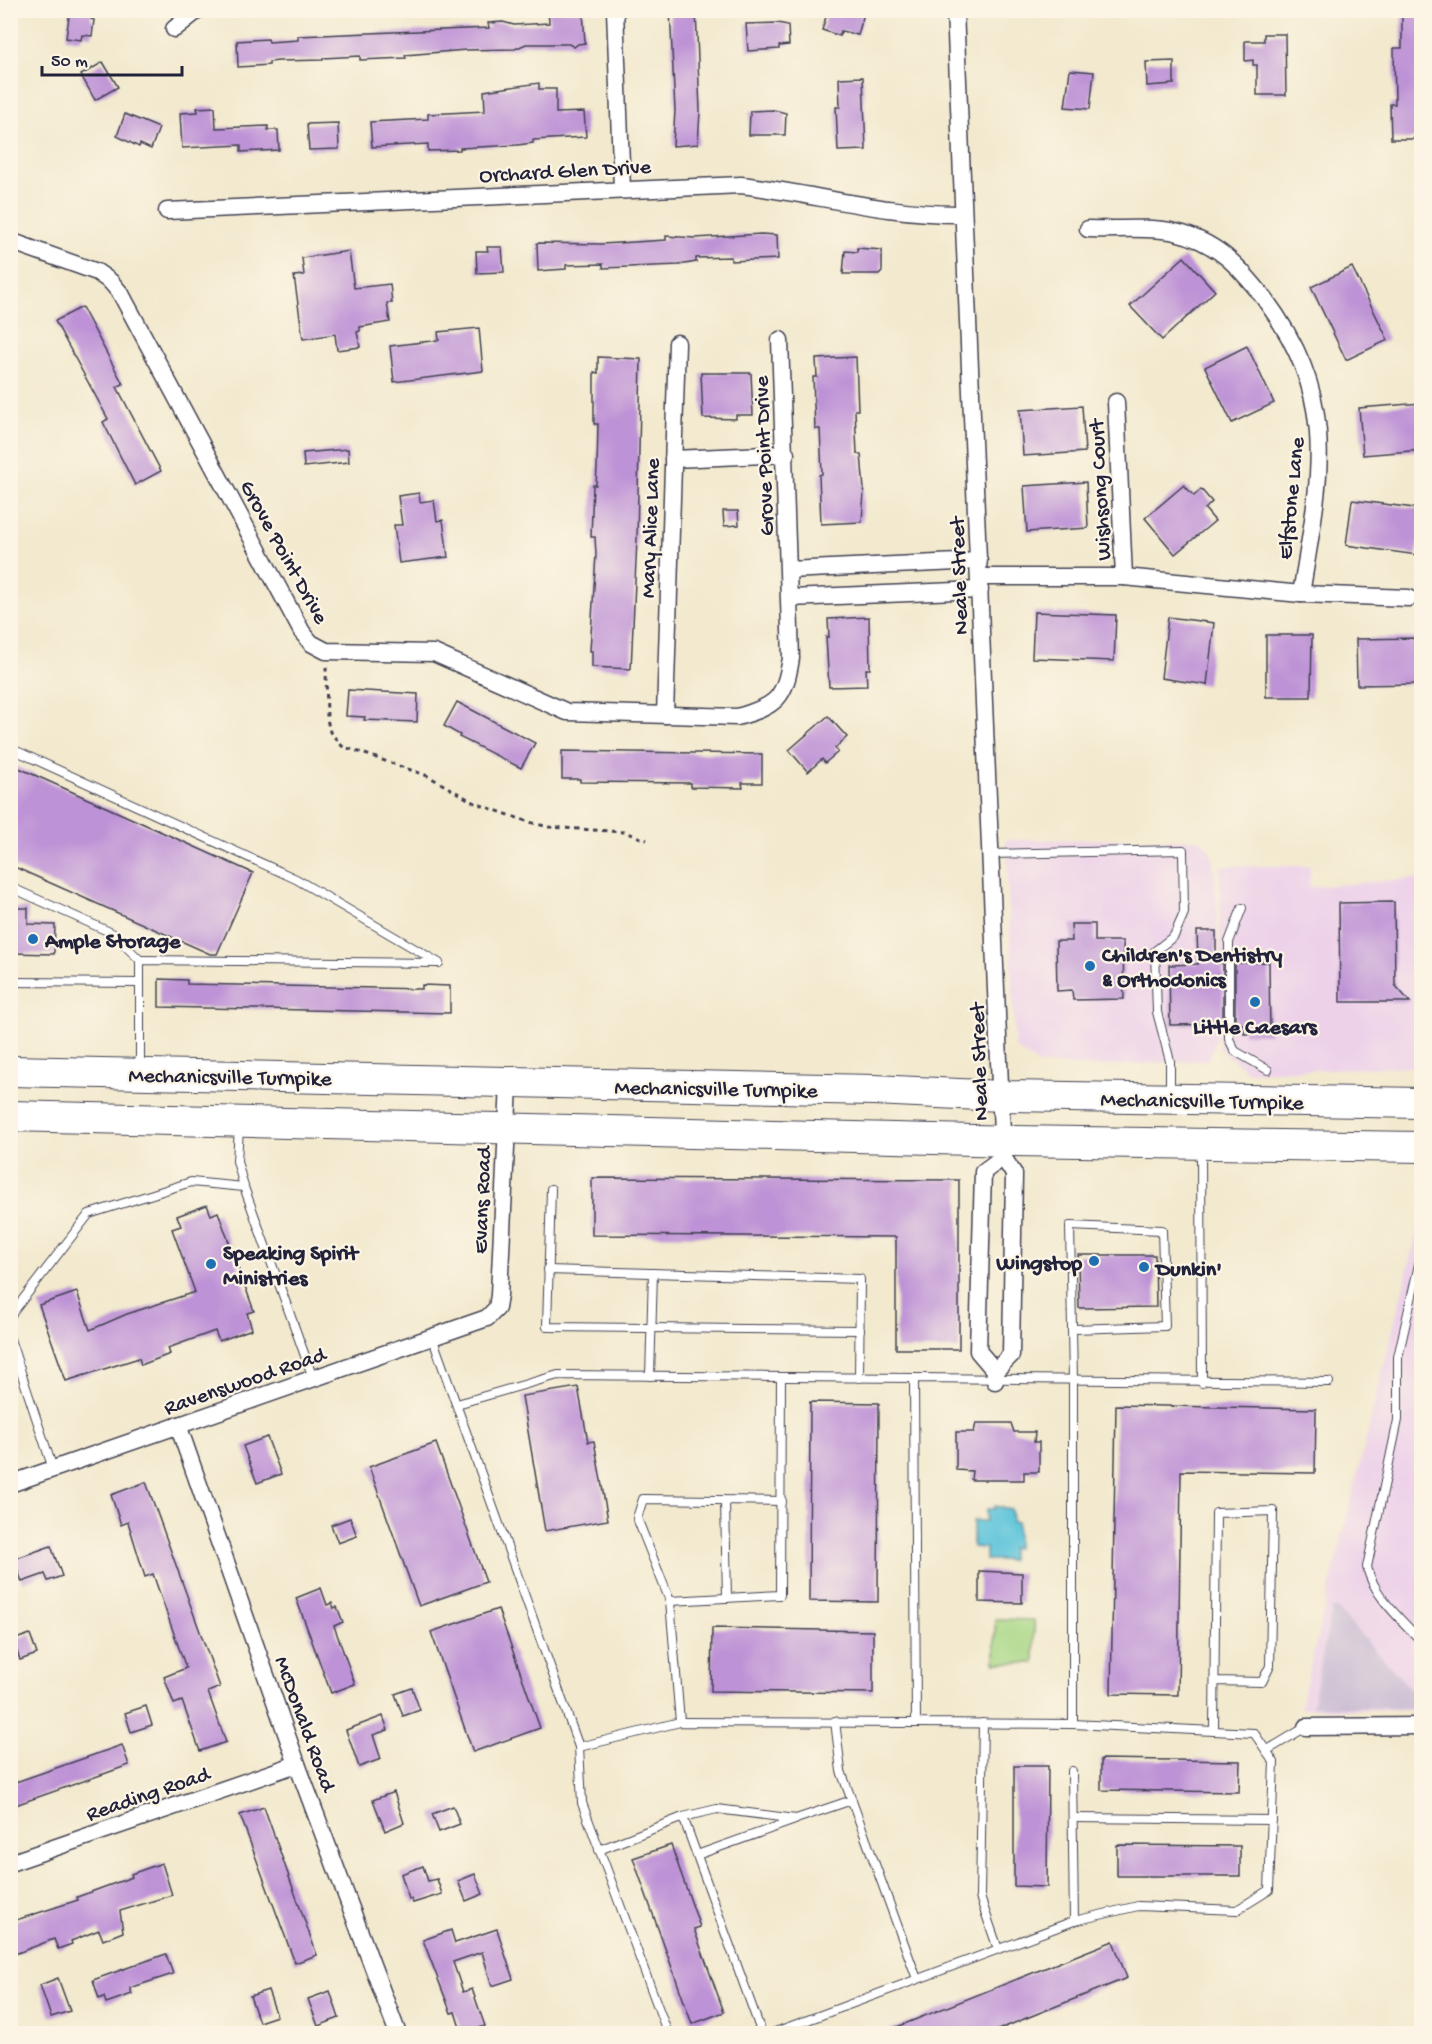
<svg xmlns="http://www.w3.org/2000/svg" width="1432" height="2044" font-family="'Gochi Hand',sans-serif">
	<style>
		.built { fill: #edd1e9 }
		.industrial { fill: #ccbfd4 }
		.green { fill: #a7d785; stroke: #647c60; stroke-width: 1.5 }
		.water { fill: #5dc4da; stroke: #40738a; stroke-width: 1.5 }
		.building { fill: #bd92d6 }
		.lines { fill: none; stroke-linecap: round; stroke-linejoin: round }
		.lane-casing { stroke: #414051; stroke-width: 10 }
		.street-casing { stroke: #414051; stroke-width: 19 }
		.highway-casing { stroke: #414051; stroke-width: 32 }
		.path { stroke: #414051; stroke-width: 3; stroke-dasharray: 4.5 4.5; stroke-linecap: butt }
		.lane { stroke: #fff; stroke-width: 8 }
		.street { stroke: #fff; stroke-width: 16 }
		.highway { stroke: #fff; stroke-width: 30 }
		.poi-dot { fill: #1f6fb2; stroke: #fcf5e5; stroke-width: 2 }
		.labels { text-anchor: middle; stroke-width: 4.5; stroke-linejoin: round; paint-order: stroke }
		.street-label { font-size: 22px; fill: #22223b; stroke: #fcf5e5 }
		.poi-label { font-size: 22px; font-weight: bold; fill: #22223b; stroke: #fcf5e5; text-anchor: start }
	</style>
	<rect width="100%" height="100%" fill="#fcf5e5"/>
	<filter id="ink" filterUnits="userSpaceOnUse"><feTurbulence type="fractalNoise" baseFrequency=".0167" numOctaves="2"/><feDisplacementMap in="SourceGraphic" scale="12" xChannelSelector="R" yChannelSelector="G"/><feConvolveMatrix kernelMatrix="1 2 1 2 8 2 1 2 1" color-interpolation-filters="sRGB"/></filter>
	<filter id="wash" filterUnits="userSpaceOnUse"><feTurbulence type="fractalNoise" baseFrequency=".008" numOctaves="4" result="noise"/><feDisplacementMap in="SourceGraphic" scale="24" xChannelSelector="R" yChannelSelector="G"/><feGaussianBlur stdDeviation="1.35" result="paint"/><feColorMatrix in="noise" values="0 0 0 0 0 0 0 0 0 0 0 0 0 0 0 0 0 1.4 0 .05"/><feComposite in="paint" operator="in"/></filter>
	<g filter="url(#wash)">
		<rect width="100%" height="100%" fill="#f2e9ce"/>
		<!-- built -->
		<g class="built">
			<path d="M1201,839L1212,854L1217,900V1026L1216,1040L1208,1060L1097,1066L1040,1065L1015,1048L1006,840Z"/>
			<path d="M1220,866H1310V887L1421,878V1066L1248,1072L1219,1049Z"/>
			<path d="M1421,1215V1711L1300,1708Z"/>
		</g>
		<!-- industrial -->
		<path class="industrial" d="M1332,1609H1337L1419,1698L1421,1709L1312,1706Z"/>
		<!-- green -->
		<path class="green" d="M995,1619L1034,1620V1663H995Z"/>
		<!-- water -->
		<path class="water" d="M994,1506L1011,1509L1012,1522H1017V1548H1011V1560H986V1548L973,1547V1521H986V1509H994Z"/>
		<g id="blocks">
			<!-- building -->
			<g class="building">
				<path d="M70,10H92L91,19L94,20L92,36L82,35L81,40L66,38Z"/>
				<path d="M548,10L583,11L585,43L578,44L574,47L569,44H526L515,49L466,50L405,55L406,58L360,60V56L323,58V60L279,61L269,62V65L238,67L237,41L268,39L269,42L298,40V36L489,28L488,23L503,22L514,25L549,23Z"/>
				<path d="M670,10H696L700,111L698,144L673,146L675,110Z"/>
				<path d="M828,10H865L858,35L841,31L840,36L822,30Z"/>
				<path d="M1402,10H1422V139H1391L1390,104H1395L1394,48H1402Z"/>
				<path d="M778,23L788,25L789,45L779,46V49L748,51L746,24Z"/>
				<path d="M1264,34H1285L1286,95H1257V65H1253V60L1245,61V41H1264Z"/>
				<path d="M1174,61V84L1147,86L1146,62Z"/>
				<path d="M103,62L118,87L95,100L81,75Z"/>
				<path d="M1070,70L1094,72L1090,109L1065,107Z"/>
				<path d="M863,77L866,150L838,151L836,107H840L839,78Z"/>
				<path d="M539,83V89H556V113L584,112L586,137L533,140V143L517,145L460,148V150L428,151V144L372,147L370,122L428,119V114L485,111L484,91Z"/>
				<path d="M215,107L216,128L268,126V130H278L279,150L241,152V145L182,148L180,113L198,112L197,108Z"/>
				<path d="M774,110L786,113L785,135H749L750,111Z"/>
				<path d="M125,114L159,128L151,149L140,144L139,147L117,136Z"/>
				<path d="M338,123L339,149L309,150L307,124Z"/>
				<path d="M761,234L777,235L778,259L731,261V257L696,258V262L679,265L603,268V264L566,265V269L538,271L537,243L602,244L666,240V236L695,238Z"/>
				<path d="M487,247H502L504,272L477,273L476,251H488Z"/>
				<path d="M857,248L882,250V271L879,274H843L845,251L857,252Z"/>
				<path d="M349,251L354,288L390,284L392,303H387L390,322L360,327V331L357,332L360,347L337,350L335,334L303,339L294,276L304,275L302,258Z"/>
				<path d="M1184,257L1215,291L1162,340L1130,306Z"/>
				<path d="M1352,267L1388,340L1346,360L1311,287Z"/>
				<path d="M82,307L123,384L117,387L161,471L135,485L103,422L108,419L55,321Z"/>
				<path d="M479,328L483,371L394,382L390,346L439,340L438,332Z"/>
				<path d="M1247,346L1274,403L1232,423L1205,367Z"/>
				<path d="M598,357L641,359L637,539L631,669L592,667V651H590L596,554L595,537H591L593,485H596L597,468L598,424H594V372L598,373Z"/>
				<path d="M856,357L858,410H855L857,454H861L864,490L862,522L821,524L819,475L822,474L820,429H815L813,377H817L816,359Z"/>
				<path d="M701,373H751L753,415H736V419L703,418Z"/>
				<path d="M1422,403V450L1363,455L1359,408Z"/>
				<path d="M1082,406L1085,452L1023,456L1020,410Z"/>
				<path d="M348,449L349,462L304,467L303,453Z"/>
				<path d="M1086,482L1088,528L1027,532L1024,486Z"/>
				<path d="M1184,485L1194,496L1201,489L1212,502L1205,509L1215,521L1175,554L1145,518Z"/>
				<path d="M419,493L420,502L434,500L437,521L443,520L448,557L399,563L394,525H402L398,496Z"/>
				<path d="M1352,500L1422,509L1417,555L1346,545Z"/>
				<path d="M723,511H738L739,525L724,526Z"/>
				<path d="M1034,612L1116,615L1114,661L1032,658Z"/>
				<path d="M869,617L870,669H866L867,686L829,687L826,637H829L828,619Z"/>
				<path d="M1168,617L1214,623L1207,685L1161,678Z"/>
				<path d="M1266,635H1312L1311,697H1266Z"/>
				<path d="M1418,638L1419,684L1357,685L1356,639Z"/>
				<path d="M348,690L418,694L417,722L364,720L365,717L346,716Z"/>
				<path d="M457,702L535,743L521,768L459,737L460,735L444,726Z"/>
				<path d="M828,716L847,737L835,748L838,752L825,763L822,759L808,772L789,750Z"/>
				<path d="M562,751L762,754V783H742L743,788L691,787V783L580,782V779H562Z"/>
				<path d="M10,764L253,873L217,954H210L10,865Z"/>
				<path d="M1394,902L1395,985L1410,1002H1340L1339,903Z"/>
				<path d="M10,908H28V924L55,925L54,954L10,953Z"/>
				<path d="M1071,924H1095V941H1123L1124,999L1073,1000L1072,990L1057,991L1056,941H1072Z"/>
				<path d="M1197,931H1216V963H1223V1024L1170,1025L1169,965L1198,964Z"/>
				<path d="M1269,962L1270,1034H1244V1024H1235V963Z"/>
				<path d="M159,979L187,980V984L422,989V985L450,986V1013L159,1007Z"/>
				<path d="M592,1178L959,1180V1349H896V1237L592,1235Z"/>
				<path d="M207,1205L211,1215L218,1212L254,1311L247,1313L252,1329L219,1341L215,1331L168,1348L170,1354L141,1365L139,1358L66,1381L39,1305L77,1292L90,1330L127,1314L195,1292L172,1229L181,1226L177,1216Z"/>
				<path d="M1078,1255H1155L1156,1307L1079,1308Z"/>
				<path d="M578,1387L588,1442L594,1441L608,1520L545,1531L522,1396Z"/>
				<path d="M810,1402L879,1403L878,1602L809,1601Z"/>
				<path d="M1116,1405L1316,1409L1315,1473L1181,1471L1178,1695L1111,1694Z"/>
				<path d="M976,1423H1011L1014,1432H1035L1034,1442H1039V1472H1024V1480H971L972,1471L956,1470V1432H974Z"/>
				<path d="M267,1437L281,1474L257,1483L243,1446Z"/>
				<path d="M436,1443L486,1582L419,1606L369,1467Z"/>
				<path d="M146,1482L220,1687L208,1692L226,1742L200,1751L182,1701L174,1704L164,1677L186,1668L153,1574L145,1577L128,1522L121,1525L111,1495Z"/>
				<path d="M350,1518L357,1536L338,1543L331,1525Z"/>
				<path d="M51,1546L62,1576L48,1581L45,1574L22,1582L14,1559Z"/>
				<path d="M979,1571L1022,1573V1603L979,1602Z"/>
				<path d="M321,1588L327,1605L332,1603L334,1608L337,1607L343,1622L334,1626L355,1684L331,1693L296,1598Z"/>
				<path d="M498,1609L540,1728L473,1752L431,1632Z"/>
				<path d="M712,1628L873,1631V1693L711,1691Z"/>
				<path d="M30,1634L37,1654L20,1660L13,1640Z"/>
				<path d="M412,1688L420,1710L403,1716L395,1694Z"/>
				<path d="M146,1706L152,1725L131,1732L125,1713Z"/>
				<path d="M383,1716L388,1730L373,1735L381,1759L359,1767L346,1730Z"/>
				<path d="M122,1745L129,1765L10,1807V1784Z"/>
				<path d="M1101,1759L1240,1761L1239,1792L1101,1790Z"/>
				<path d="M1014,1766H1048L1047,1887L1014,1886Z"/>
				<path d="M394,1792L404,1823L385,1831L373,1800Z"/>
				<path d="M453,1806L460,1824L439,1832L432,1814Z"/>
				<path d="M264,1807L317,1955L295,1963L240,1815Z"/>
				<path d="M671,1845L700,1927L694,1929L724,2012L692,2024L633,1858Z"/>
				<path d="M1117,1845L1240,1846V1876H1117Z"/>
				<path d="M162,1863L172,1895L120,1911L123,1932L103,1940L99,1930L71,1941L72,1944L58,1949L54,1939L10,1956V1922L78,1900L77,1897L132,1877L131,1874Z"/>
				<path d="M423,1866L428,1881L437,1879L442,1894L413,1903L411,1899H409L401,1874Z"/>
				<path d="M475,1874L483,1894L466,1901L458,1881Z"/>
				<path d="M497,1929L513,1979L492,1986L482,1952L453,1962L463,1992L472,1989L485,2026L462,2034L455,2012L451,2013L423,1940L451,1930L455,1943Z"/>
				<path d="M1113,1941L1127,1978L1024,2019L988,2034H879Z"/>
				<path d="M166,1954L173,1974L130,1988L132,1994L106,2003L104,1997L99,1999L93,1980Z"/>
				<path d="M58,1978L70,2011L51,2017L40,1985Z"/>
				<path d="M268,1990L277,2016L259,2022L250,1996Z"/>
				<path d="M330,1991L339,2018L318,2026L308,1999Z"/>
			</g>
		</g>
	</g>
	<g filter="url(#ink)">
		<use href="#blocks" fill-opacity="0" stroke="#414051" stroke-width="1.5"/>
		<g class="lines">
			<defs>
				<g id="lane">
					<path d="M10,748L296,879L439,963"/>
					<path d="M991,854L1183,850L1184,913L1174,936L1155,951L1157,1012L1170,1061V1093"/>
					<path d="M10,887L112,933L140,960"/>
					<path d="M1242,908L1229,942V1039L1235,1051L1268,1070"/>
					<path d="M10,982L140,983"/>
					<path d="M140,1070V960L438,963"/>
					<path d="M239,1128L237,1161L244,1187L313,1378"/>
					<path d="M1201,1149L1202,1383"/>
					<path d="M551,1189L547,1327L860,1330"/>
					<path d="M1422,1251L1398,1357V1420L1367,1567C1374,1597 1402,1620 1422,1642"/>
					<path d="M548,1270L860,1279L859,1378"/>
					<path d="M10,1316L89,1214L191,1182L244,1187"/>
					<path d="M1073,1329L1165,1326L1162,1230L1070,1226L1073,1380V1724"/>
					<path d="M432,1337L579,1747L582,1803L668,2034"/>
					<path d="M10,1339L53,1469"/>
					<path d="M10,1371L20,1368"/>
					<path d="M650,1376L653,1273"/>
					<path d="M457,1404L558,1375L914,1378"/>
					<path d="M725,1501L727,1598"/>
					<path d="M670,1601L780,1595L781,1377"/>
					<path d="M835,1721L841,1771L917,1979"/>
					<path d="M680,1722L670,1601L637,1518L643,1499L782,1501"/>
					<path d="M983,1723L980,1897L998,1949"/>
					<path d="M1214,1731L1216,1513L1273,1511L1270,1666L1262,1682L1215,1681"/>
					<path d="M579,1747L680,1722L916,1723"/>
					<path d="M1266,1751L1306,1727"/>
					<path d="M1072,1771L1074,1921"/>
					<path d="M683,1817L762,2034"/>
					<path d="M1073,1818L1272,1820"/>
					<path d="M599,1850L683,1817L717,1809L796,1819L852,1800"/>
					<path d="M697,1855L795,1820"/>
					<path d="M770,2034L1074,1921L1138,1906L1237,1910L1269,1890L1274,1762L1254,1733L1073,1724L916,1723L914,1378L1329,1382"/>
				</g>
				<g id="street">
					<path d="M615,10L622,189"/>
					<path d="M955,10L1003,1157L1014,1174L1011,1355L995,1371V1381"/>
					<path d="M174,29L198,10"/>
					<path d="M167,211L741,185C816,194 887,215 962,214"/>
					<path d="M10,241L97,272L111,282L121,294L302,632L311,643L326,651L434,653L567,712L737,717C777,706 785,698 791,658L780,340"/>
					<path d="M1116,402L1124,577"/>
					<path d="M673,459L786,454"/>
					<path d="M789,570L979,561"/>
					<path d="M980,577H1124L1301,594C1320,476 1341,402 1264,298C1239,266 1216,241 1175,232C1152,226 1112,230 1088,229"/>
					<path d="M1301,594L1409,598"/>
					<path d="M790,598L980,590"/>
					<path d="M665,715L677,343"/>
					<path d="M995,1371L978,1351L983,1172L1003,1157"/>
					<path d="M178,1425L297,1764L398,2034"/>
					<path d="M10,1484L487,1318L497,1308L499,1295L509,1084"/>
					<path d="M1306,1727L1422,1726"/>
					<path d="M10,1863L297,1764"/>
				</g>
				<g id="highway">
					<path d="M10,1071L874,1090L1002,1096L1422,1103"/>
					<path d="M10,1116L1014,1141L1422,1147"/>
				</g>
			</defs>
			<!-- lane casing -->
			<use href="#lane" class="lane-casing"/>
			<!-- street casing -->
			<use href="#street" class="street-casing"/>
			<!-- highway casing -->
			<use href="#highway" class="highway-casing"/>
			<!-- path -->
			<path class="path" d="M326,667L327,719L330,732L342,746L428,776L475,803L529,822L549,827L624,832L647,840"/>
			<!-- lane -->
			<use href="#lane" class="lane"/>
			<!-- street -->
			<use href="#street" class="street"/>
			<!-- highway -->
			<use href="#highway" class="highway"/>
		</g>
	</g>
	<!-- markers -->
	<g class="poi-dot">
		<circle cx="33" cy="939" r="6"/>
		<circle cx="1090" cy="966" r="6"/>
		<circle cx="1255" cy="1002" r="6"/>
		<circle cx="1094" cy="1261" r="6"/>
		<circle cx="211" cy="1264" r="6"/>
		<circle cx="1144" cy="1267" r="6"/>
	</g>
	<g class="labels">
		<!-- street labels -->
		<g class="street-label">
			<text transform="translate(565 169) rotate(-3)" y="8">Orchard Glen Drive</text>
			<text transform="translate(762 456) rotate(-92)" y="8">Grove Point Drive</text>
			<text transform="translate(1098 490) rotate(-93)" y="8">Wishsong Court</text>
			<text transform="translate(1289 498) rotate(-84)" y="8">Elfstone Lane</text>
			<text transform="translate(648 528) rotate(-88)" y="8">Mary Alice Lane</text>
			<text transform="translate(286 551) rotate(61)" y="8">Grove Point Drive</text>
			<text transform="translate(957 576) rotate(-92)" y="8">Neale Street</text>
			<text transform="translate(977 1062) rotate(-92)" y="8">Neale Street</text>
			<text transform="translate(230 1075) rotate(1)" y="8">Mechanicsville Turnpike</text>
			<text transform="translate(716 1087) rotate(1)" y="8">Mechanicsville Turnpike</text>
			<text transform="translate(1202 1099) rotate(1)" y="8">Mechanicsville Turnpike</text>
			<text transform="translate(480 1200) rotate(-88)" y="8">Evans Road</text>
			<text transform="translate(244 1379) rotate(-19)" y="8">Ravenswood Road</text>
			<text transform="translate(307 1723) rotate(70)" y="8">McDonald Road</text>
			<text transform="translate(147 1792) rotate(-19)" y="8">Reading Road</text>
		</g>
		<!-- poi labels -->
		<g class="poi-label">
			<text x="45" y="947">Ample Storage</text>
			<text x="1102" y="961">Children's Dentistry<tspan x="1102" dy="25">&amp; Orthodonics</tspan></text>
			<text x="1255" y="1033" text-anchor="middle">Little Caesars</text>
			<text x="223" y="1259">Speaking Spirit<tspan x="223" dy="25">Ministries</tspan></text>
			<text x="1082" y="1269" text-anchor="end">Wingstop</text>
			<text x="1156" y="1275">Dunkin'</text>
		</g>
	</g>
	<!-- margin -->
	<rect width="1432" height="2044" fill="none" stroke="#fcf5e5" stroke-width="36"/>
	<!-- scale -->
	<path d="M42 66v9h140v-9" fill="none" stroke="#22223b" stroke-width="3"/>
	<text x="51" y="66" font-size="18" fill="#22223b" stroke="#fcf5e5" stroke-width="4.5" paint-order="stroke">50 m</text>
</svg>
